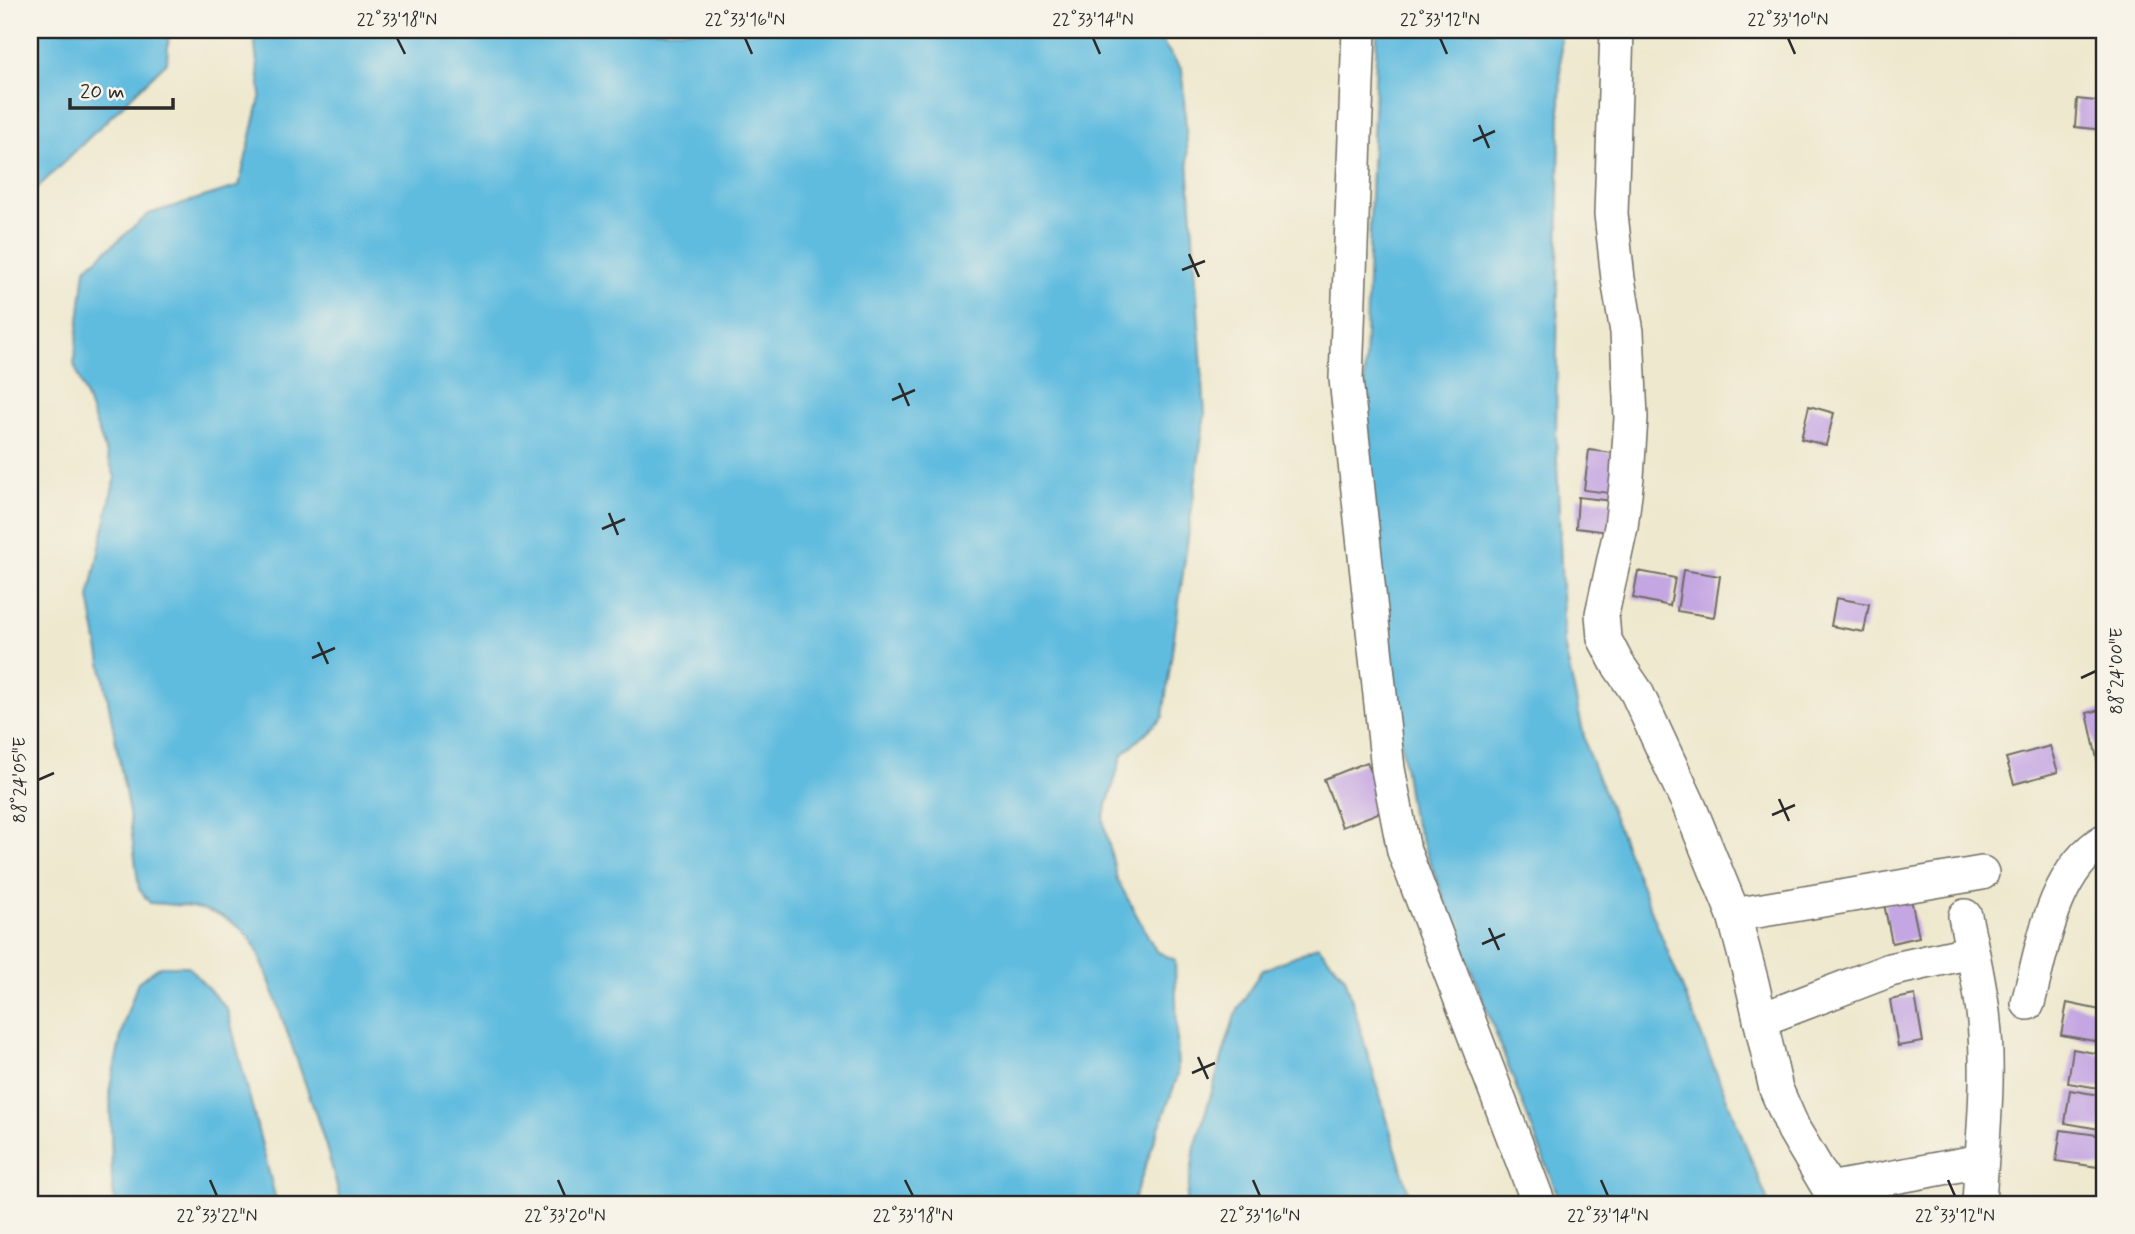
<svg xmlns="http://www.w3.org/2000/svg" width="2135" height="1234" font-family="Mynerve,sans-serif">
	<style>
		.water { fill: #61bcdf; stroke: #467485; stroke-width: 2 }
		.building { fill: #c4a6e2 }
		.lines { fill: none; stroke-linecap: round; stroke-linejoin: round }
		.minor-casing { stroke: #6f6d64; stroke-width: 36 }
		.minor { stroke: #fff; stroke-width: 33 }
		.ticks { fill: none; stroke: #2b2b2b; stroke-width: 2.5 }
		.neatline { fill: none; stroke: #2b2b2b; stroke-width: 2.5 }
		.ticks-label { font-size: 18px; text-anchor: middle; fill: #2b2b2b }
	</style>
	<rect width="100%" height="100%" fill="#f7f3e8"/>
	<filter id="ink" filterUnits="userSpaceOnUse"><feTurbulence type="fractalNoise" baseFrequency=".0143" numOctaves="2"/><feDisplacementMap in="SourceGraphic" scale="14" xChannelSelector="R" yChannelSelector="G"/><feConvolveMatrix kernelMatrix="1 2 1 2 8 2 1 2 1" color-interpolation-filters="sRGB"/></filter>
	<filter id="wash" filterUnits="userSpaceOnUse"><feTurbulence type="fractalNoise" baseFrequency=".00686" numOctaves="4" result="noise"/><feDisplacementMap in="SourceGraphic" scale="28" xChannelSelector="R" yChannelSelector="G"/><feGaussianBlur stdDeviation="1.57" result="paint"/><feColorMatrix in="noise" values="0 0 0 0 0 0 0 0 0 0 0 0 0 0 0 0 0 1.4 0 .05"/><feComposite in="paint" operator="in"/></filter>
	<g filter="url(#wash)">
		<rect width="100%" height="100%" fill="#eee8ce"/>
		<!-- water -->
		<g class="water">
			<path d="M30,30H169L167,62L30,195Z"/>
			<path d="M253,30H1153L1156,33L1182,70L1205,414L1163,717L1122,755L1103,819L1117,879L1156,951L1175,960L1178,1075L1132,1204H341C327,1140 303,1078 281,1015C275,997 260,949 248,936C224,908 185,905 150,903L139,889L129,813L89,598L115,477L74,364L85,269L149,214L239,186L261,94Z"/>
			<path d="M1377,30H1561L1556,434L1564,644L1587,750L1769,1204H1561L1411,812L1377,580L1363,418Z"/>
			<path d="M1318,946L1345,977L1412,1204H1186L1195,1147L1235,1015L1261,971Z"/>
			<path d="M160,966H188L227,1009L277,1204H115L112,1182L110,1087L125,1019L138,982Z"/>
		</g>
		<g id="blocks">
			<!-- building -->
			<g class="building">
				<path d="M2077,99L2105,102V130L2075,127Z"/>
				<path d="M1809,406L1834,413L1826,445L1801,439Z"/>
				<path d="M1589,450L1621,454L1617,494L1584,490Z"/>
				<path d="M1578,497L1612,501L1609,532L1576,528Z"/>
				<path d="M1683,570L1720,576L1714,617L1677,611Z"/>
				<path d="M1638,571L1675,578L1670,606L1633,598Z"/>
				<path d="M1836,598L1869,604L1864,632L1831,626Z"/>
				<path d="M2105,709V763L2098,764L2087,713Z"/>
				<path d="M2050,746L2058,772L2014,784L2006,758Z"/>
				<path d="M1367,762L1386,810L1342,827L1324,779Z"/>
				<path d="M1911,899L1919,937L1892,943L1884,904Z"/>
				<path d="M1915,995L1923,1042L1898,1046L1890,1000Z"/>
				<path d="M2067,1003L2105,1011V1043L2061,1035Z"/>
				<path d="M2073,1049L2105,1055V1089L2068,1083Z"/>
				<path d="M2070,1090L2105,1096V1130L2065,1123Z"/>
				<path d="M2061,1130L2105,1136V1168L2056,1161Z"/>
			</g>
		</g>
	</g>
	<g filter="url(#ink)">
		<use href="#blocks" fill-opacity="0" stroke="#6f6d64" stroke-width="2"/>
		<g class="lines">
			<defs>
				<g id="minor">
					<path d="M1359,30L1346,379L1388,769L1404,851L1539,1204"/>
					<path d="M1617,30L1611,214L1618,279L1627,332L1631,418L1627,477L1621,527L1602,614L1604,638L1617,663L1636,691L1688,803L1734,915L1752,983L1776,1089L1794,1130L1829,1189L1835,1204"/>
					<path d="M1734,915L1982,873"/>
					<path d="M1965,916C1972,951 1981,986 1984,1022C1990,1082 1982,1144 1979,1204"/>
					<path d="M2028,1003C2042,950 2053,870 2105,840"/>
					<path d="M1760,1020L1890,970L1972,952"/>
					<path d="M1829,1189L1981,1161"/>
				</g>
			</defs>
			<!-- minor casing -->
			<use href="#minor" class="minor-casing"/>
			<!-- minor -->
			<use href="#minor" class="minor"/>
		</g>
	</g>
	<!-- ticks -->
	<path class="ticks" d="M397,38L405,54M745,38L752,54M1093,38L1100,54M1440,38L1447,54M1788,38L1795,54M1479,125L1489,148M1473,141L1495,131M1189,254L1199,277M1182,270L1205,261M899,383L909,406M892,400L915,390M609,513L618,535M602,529L625,519M318,642L328,664M312,658L335,648M2081,678L2096,671M38,780L54,773M1779,799L1789,821M1772,815L1795,805M1489,928L1499,950M1482,944L1505,934M1198,1057L1208,1079M1192,1073L1215,1063M210,1180L217,1196M558,1180L565,1196M905,1180L913,1196M1253,1180L1260,1196M1601,1180L1608,1196M1948,1180L1955,1196"/>
	<!-- margin -->
	<rect width="2135" height="1234" fill="none" stroke="#f7f3e8" stroke-width="77"/>
	<!-- scale -->
	<path d="M70 98v10h103v-10" fill="none" stroke="#2b2b2b" stroke-width="3.5"/>
	<text x="80" y="98" font-size="21" fill="#2b2b2b" stroke="#f7f3e8" stroke-width="5" paint-order="stroke">20 m</text>
	<rect x="38" y="38" width="2058" height="1158" class="neatline"/>
	<g class="ticks-label">
		<text x="397" y="25">22°33'18"N</text>
		<text x="745" y="25">22°33'16"N</text>
		<text x="1093" y="25">22°33'14"N</text>
		<text x="1440" y="25">22°33'12"N</text>
		<text x="1788" y="25">22°33'10"N</text>
		<text transform="translate(2116 671) rotate(-90)" y="6">88°24'00"E</text>
		<text transform="translate(19 780) rotate(-90)" y="6">88°24'05"E</text>
		<text x="217" y="1221">22°33'22"N</text>
		<text x="565" y="1221">22°33'20"N</text>
		<text x="913" y="1221">22°33'18"N</text>
		<text x="1260" y="1221">22°33'16"N</text>
		<text x="1608" y="1221">22°33'14"N</text>
		<text x="1955" y="1221">22°33'12"N</text>
	</g>
</svg>
